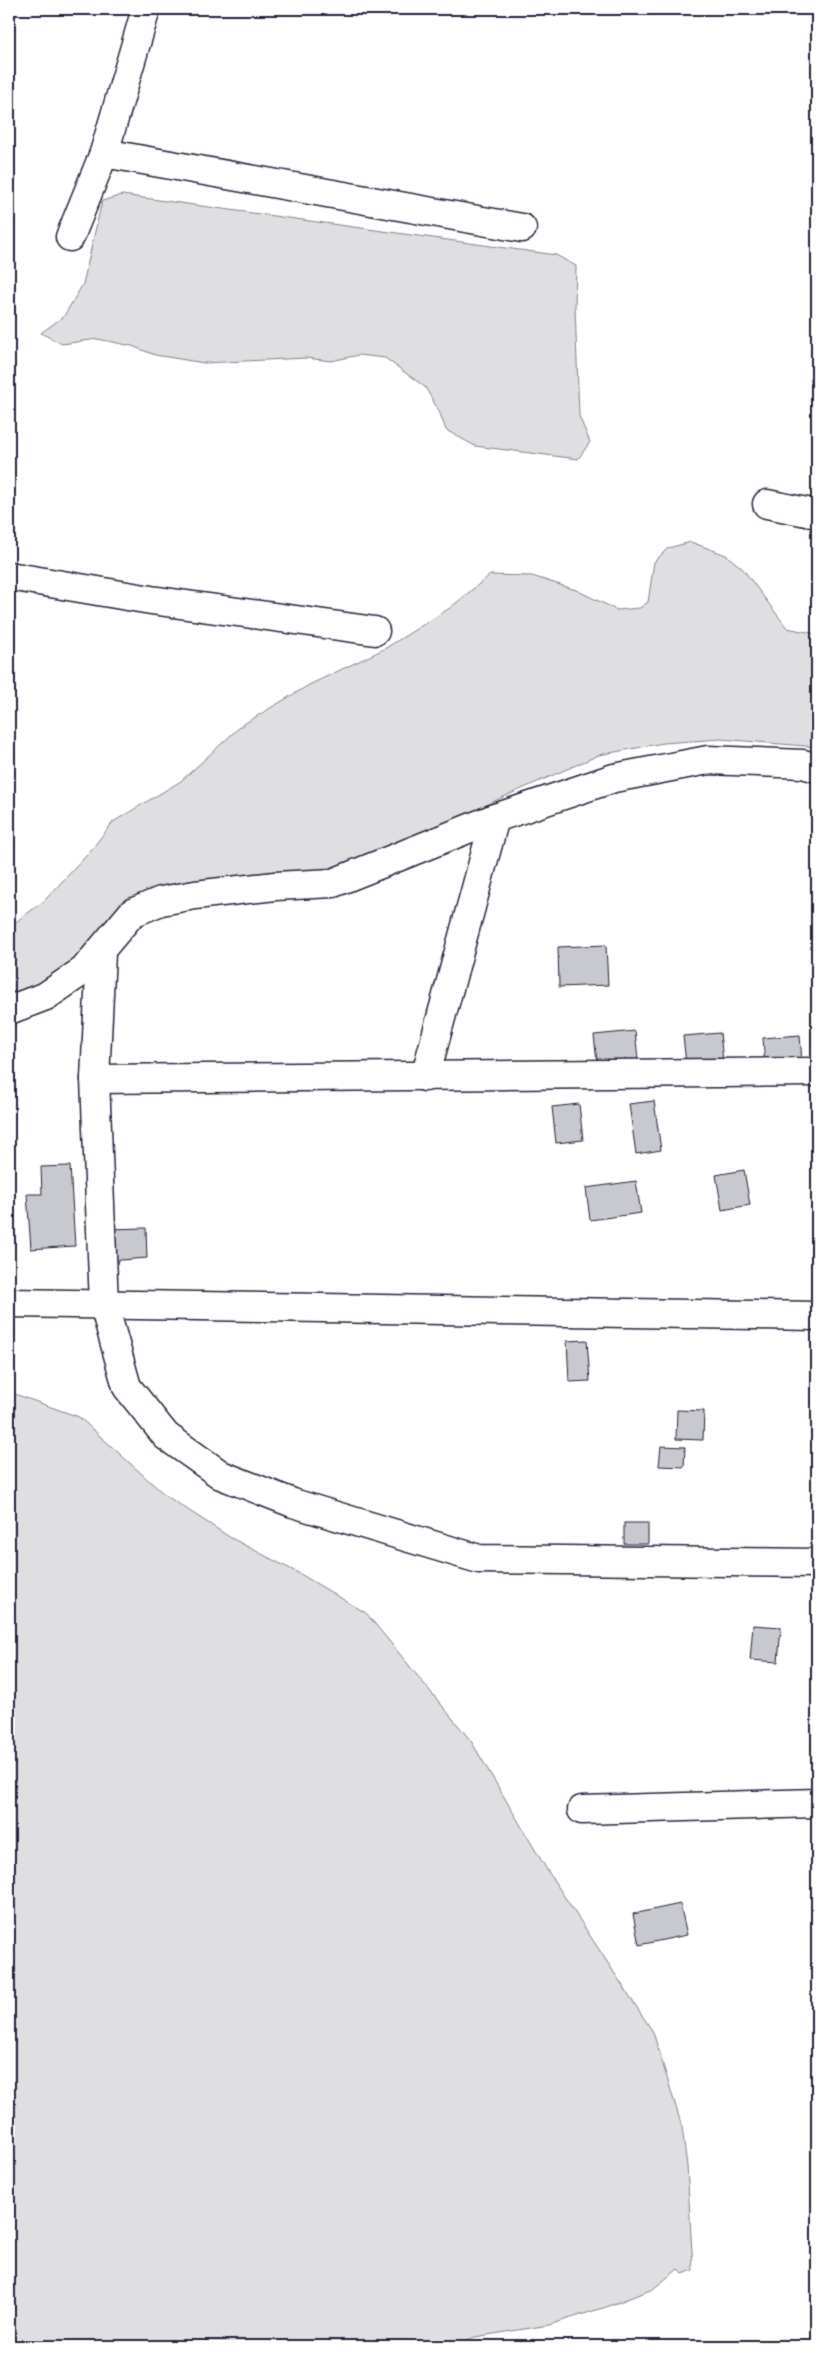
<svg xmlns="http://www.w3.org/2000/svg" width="826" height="2355" font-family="'Architects Daughter',sans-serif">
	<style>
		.green { fill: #dfdfe2; stroke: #80808e }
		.building { fill: #c8c8cf; stroke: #22223b }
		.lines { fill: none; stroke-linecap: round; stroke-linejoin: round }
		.minor-casing { stroke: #22223b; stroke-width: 31 }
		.minor { stroke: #fff; stroke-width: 28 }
	</style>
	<rect width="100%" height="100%" fill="#fff"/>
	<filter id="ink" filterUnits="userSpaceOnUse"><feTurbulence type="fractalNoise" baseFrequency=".02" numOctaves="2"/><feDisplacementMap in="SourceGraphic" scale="10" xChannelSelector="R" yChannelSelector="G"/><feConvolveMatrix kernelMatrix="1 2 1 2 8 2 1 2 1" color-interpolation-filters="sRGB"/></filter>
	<g filter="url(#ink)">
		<!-- green -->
		<g class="green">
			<path d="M122,195L556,255L576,266L575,307L579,416L590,442L578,459L475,446L446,430L439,411L425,387L385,358L359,355L331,361L306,358L204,363L155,355L132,346L98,339L62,344L41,333L64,316L83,284L102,201Z"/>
			<path d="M691,542L726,555L742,568L787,628L817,634V747L721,739L663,743L599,755L492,802L379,869L142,913L33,1008L9,1024V927L44,901L87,855L113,822L181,781L242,725L309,685L384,649L450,608L490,575L532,576L576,590L617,610L640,608L648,602L654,562L668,548Z"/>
			<path d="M9,1392L79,1417L165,1495L231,1538L302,1575L366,1613L471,1741L547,1870L653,2032L682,2127L687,2166L693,2270L683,2274L678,2269L653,2289L606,2307L549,2325L475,2337L450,2346H9Z"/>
		</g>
		<!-- building -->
		<g class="building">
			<path d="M606,945L608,985L559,987L558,947Z"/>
			<path d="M635,1031L639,1068L598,1072L594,1035Z"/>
			<path d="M720,1033L724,1070L687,1073L683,1036Z"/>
			<path d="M800,1035L802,1063L765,1066L763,1038Z"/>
			<path d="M654,1101L661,1150L636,1154L629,1104Z"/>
			<path d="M579,1104L583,1140L556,1143L552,1107Z"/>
			<path d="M70,1166L75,1246L31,1249L27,1194H42L41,1167Z"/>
			<path d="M744,1170L750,1205L722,1210L716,1175Z"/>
			<path d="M636,1181L641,1213L590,1220L586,1188Z"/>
			<path d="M146,1228L147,1258L108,1261L107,1229Z"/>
			<path d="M587,1340L590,1381L569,1382L567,1341Z"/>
			<path d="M677,1410L704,1411L703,1440L676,1439Z"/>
			<path d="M661,1446L685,1447L684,1467L659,1466Z"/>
			<rect x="624" y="1523" width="24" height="21"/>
			<path d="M753,1625L781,1627L778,1662L750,1660Z"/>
			<path d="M680,1904L687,1935L639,1945L633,1914Z"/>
		</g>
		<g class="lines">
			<defs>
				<g id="minor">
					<path d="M104,153L522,228"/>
					<path d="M70,237L104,153L146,9"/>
					<path d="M767,504L817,514"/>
					<path d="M9,576L151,600L375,631"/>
					<path d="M101,953L95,1079L104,1305L127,1387L166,1436L221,1475L293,1503L479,1559L817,1563"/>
					<path d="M9,1010L46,996L84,970L132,913L161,901L195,895L275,886L333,883L495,818L614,778L708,760L803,764L817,768"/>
					<path d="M425,1077L495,818"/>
					<path d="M95,1079L817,1072"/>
					<path d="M9,1303L817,1316"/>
					<path d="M582,1810L817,1803"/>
				</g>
			</defs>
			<!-- minor casing -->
			<use href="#minor" class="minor-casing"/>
			<!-- minor -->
			<use href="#minor" class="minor"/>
		</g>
	</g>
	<!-- margin -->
	<rect width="826" height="2355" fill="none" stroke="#fff" stroke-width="30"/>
	<rect x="15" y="15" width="796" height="2325" fill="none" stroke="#22223b" stroke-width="2" filter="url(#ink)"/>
</svg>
